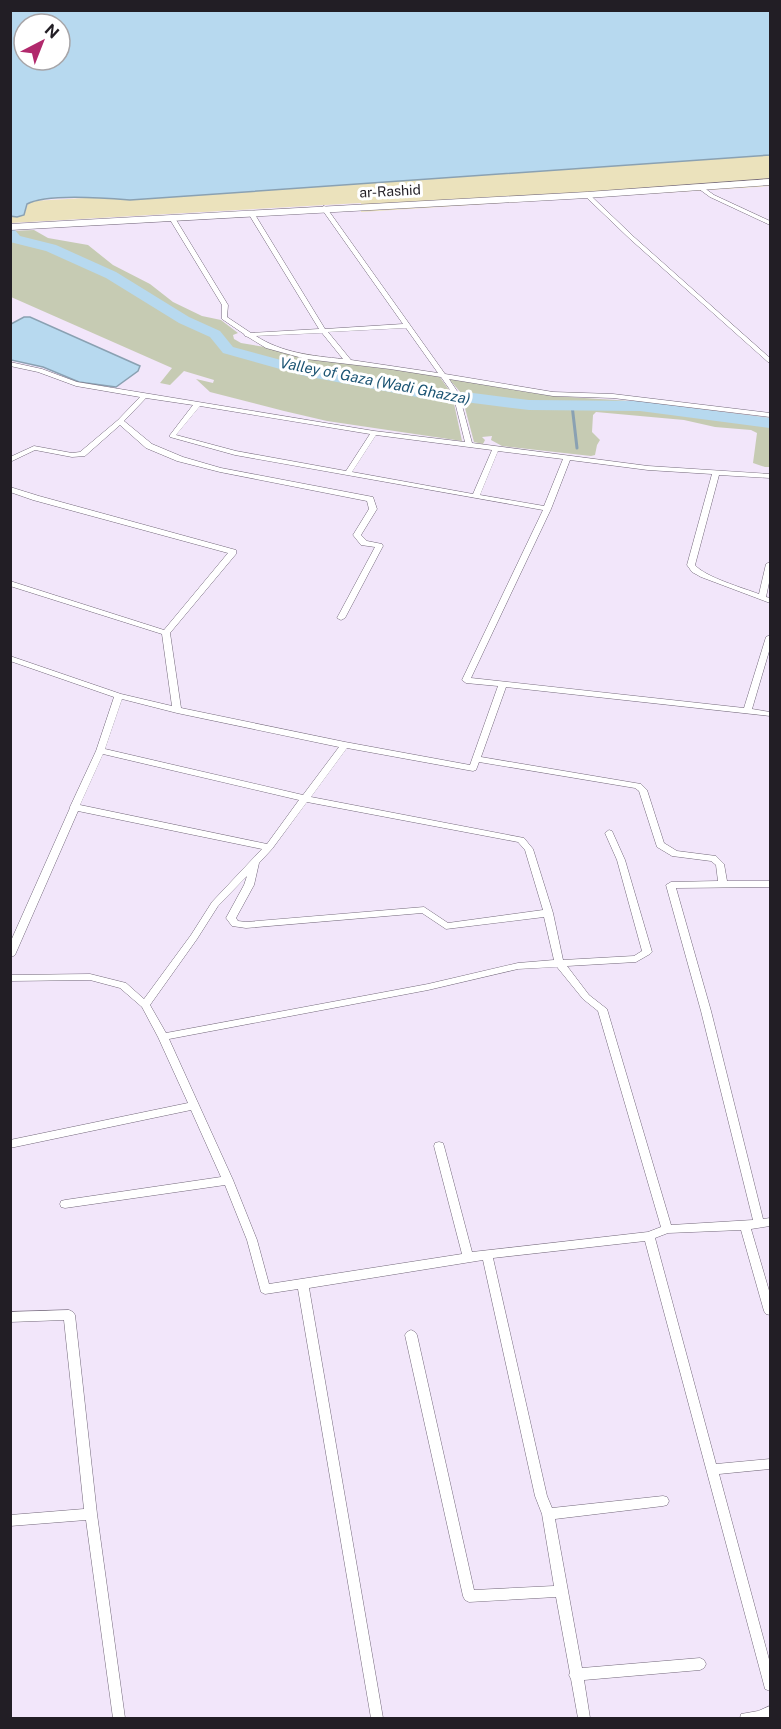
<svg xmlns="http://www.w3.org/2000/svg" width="781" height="1729" font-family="'Public Sans',sans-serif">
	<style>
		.green { fill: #c6cbb3 }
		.sand { fill: #ebe2bc }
		.water { fill: #b7d9ef; stroke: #8aa1b2; stroke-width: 1.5; fill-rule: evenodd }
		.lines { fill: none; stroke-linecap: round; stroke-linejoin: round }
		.stream { stroke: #8aa1b2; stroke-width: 3 }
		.river { fill: #b7d9ef; fill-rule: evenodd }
		.street-casing { stroke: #73687a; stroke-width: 1 }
		.secondary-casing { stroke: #73687a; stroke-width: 1 }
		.street { fill: #fff; fill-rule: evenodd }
		.secondary { fill: #fff; fill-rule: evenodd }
		.labels { text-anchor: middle; stroke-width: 6; stroke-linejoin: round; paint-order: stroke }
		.far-street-label { font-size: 14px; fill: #221e25; stroke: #fff }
		.far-water-label { font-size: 15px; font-style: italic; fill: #1b5473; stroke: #fff }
	</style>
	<rect width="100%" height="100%" fill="#f2e6fa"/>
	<!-- green -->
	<g class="green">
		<path d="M34,230L48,238L88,245L113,265L150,284L173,302L202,316L221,320L238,333L233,335L234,339L241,343L439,376L452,394L462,441L327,421L284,411L210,392L196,379L213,383L214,380L184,371L170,385L160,383L172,368L11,297L10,231Z"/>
		<path d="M449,379L553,396L647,402L770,418V467H765L753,463L757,433L751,430L715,427L684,420L596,412L593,415L592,432L600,440L597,445L595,455L591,456L502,446L491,440L492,436L482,437L485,440L483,444L474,442L461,393Z"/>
	</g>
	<!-- sand -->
	<path class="sand" d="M770,148V186L361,212V203L11,223L10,216L24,215L28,204L32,201L104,197L130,200Z"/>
	<!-- water -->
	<g class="water">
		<path d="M10,11H770V155L130,200C107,198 46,193 27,204L24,215L17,217L10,216ZM24,24H60V60H24Z"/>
		<path d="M24,317H30L140,366L138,371L116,387L79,382L43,367L11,360V324Z"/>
	</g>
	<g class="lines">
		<!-- stream -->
		<path class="stream" d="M572,405L577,448"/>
		<!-- river -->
		<path class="river" d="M10,229L15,230L20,236L56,245L116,272L189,317L220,331L233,347L307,367L449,393L465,392L529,400L640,401L770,418V428L640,411L529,410L465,402L449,403L305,376L223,353L210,337L179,323L106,278L46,251L10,242Z"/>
		<defs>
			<g id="street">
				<path d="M699,187H703L714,195L770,221V225L710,197L699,189Z"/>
				<path d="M585,194H589L634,237L770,358V363L768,362L630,239L585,196Z"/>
				<path d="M324,206L326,207L445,374L553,392L613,394L770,413V417L613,398L553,396L449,379L459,394L472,443L648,466L770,474V478L719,475L695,565C705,577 743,588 759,594L766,564L770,562V578L766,597L770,598V603L701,577L692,572L687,565L712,474L648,470L570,460L551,509L471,678L744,708L766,637L770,635V648L752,709L770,712V716L506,687L481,757L641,784L647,790L664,843L677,851L716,856L724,864L727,881H770V887L676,888L711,1011L763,1219L770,1218V1226L751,1229L770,1294V1315L766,1314L764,1311L741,1230L668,1233L655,1238L716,1464L770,1459V1469L719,1474L770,1663V1691L765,1689L764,1685L645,1241L493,1258L547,1496L552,1508L663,1496L667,1497L669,1501L667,1505L663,1506L555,1519L582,1668L700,1658L704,1660L706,1664L704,1668L700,1670L584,1680L590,1718H578L571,1679L569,1675L570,1673L556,1597L469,1602L465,1600L463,1596L405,1335L407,1332L411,1330L415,1332L417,1335L474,1590L554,1586L542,1514L535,1496L483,1260L309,1288L383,1718H371L298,1289L265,1294L261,1292L247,1240L225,1185L65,1208L61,1207L60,1204L61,1201L65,1200L221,1177L191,1110L10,1148V1140L188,1103L158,1037L142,1007L120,988L90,980L10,981V975L90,974L126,983L144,999L191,935L212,902L262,849L78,811L15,955L10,958V943L70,808V807L96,751L114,697L10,661V656L121,694L172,706L162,634L10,586V581L164,630L228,553L33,500L10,492V487L39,496L236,550V554L170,633L181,708L345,742L470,765L498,686L466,683L462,680L543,510L235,455L170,437V435L193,405L146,398L124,421L152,444L183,457L221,468L373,497L377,509L361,535L367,541L382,544L383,546L345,618L341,620L337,618L375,547L361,545L353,535L369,509L367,501L220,472L177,461L146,448L120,425L85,456L72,457L35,450L10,462V457L34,446L72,453L80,452L118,420L140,397L76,386L38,372L10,366V362L42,369L77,382L374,431L465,442L453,394L441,377L390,369L306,359L266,348L248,337L245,336L244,334L222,319V305L169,218L172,216L175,218L228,305L227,317L251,333L319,329L248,213L251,211L254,213L325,329L403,324L321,208ZM406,328L438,373L351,360L328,332ZM322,333L343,359C313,356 282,353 256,336ZM200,406L370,434L346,471L236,451L176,435ZM376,435L492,450L473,494L352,472ZM498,451L563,459L544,506L480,495ZM122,699L177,713L339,747L303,795L105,749ZM347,748L473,771L476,770L479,762L635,788L639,791L657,847L672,856L711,861L716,865L718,881L671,882L666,885L701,1011L753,1220L671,1225L607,1009L589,995L567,966L636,962L650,954L652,952L625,860L612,831L609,830L605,833L617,860L642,951L634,956L563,960L553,913L533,849L524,838L311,797ZM103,754L299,800L267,844L80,805ZM307,802L518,842L525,850L543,910L448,923L424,907L246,922L238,921L236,918L254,885L259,863L272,849ZM247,876L244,885L226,918L232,926L246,928L422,913L446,929L544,917L554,960L518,963L428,984L166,1033L150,1005L197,939L218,906ZM557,967L583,999L598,1011L661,1227L648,1232L472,1252L444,1146L443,1143L439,1142L435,1143L434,1146L462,1254L269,1284L257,1240L233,1180L169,1039L428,990L518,969Z"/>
				<path d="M69,1310L73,1312L75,1315L97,1514L125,1718H113L86,1520L10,1526V1515L84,1509L64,1320L10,1322V1312Z"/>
				<path d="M770,1706V1718H740L741,1714L758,1711Z"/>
			</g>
			<path id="secondary" d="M770,179V185L587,198L10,230V224L587,192Z"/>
		</defs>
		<!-- street casing -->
		<use href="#street" class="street-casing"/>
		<!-- secondary casing -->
		<use href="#secondary" class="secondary-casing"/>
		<!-- street -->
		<use href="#street" class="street"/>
		<!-- secondary -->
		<use href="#secondary" class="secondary"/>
	</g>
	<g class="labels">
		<!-- far-street labels -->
		<g class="far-street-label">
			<text transform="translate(390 191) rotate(-3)" y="5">ar-Rashid</text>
		</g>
		<!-- far-water labels -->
		<g class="far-water-label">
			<text transform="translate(375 381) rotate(11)" y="5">Valley of Gaza (Wadi Ghazza)</text>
		</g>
	</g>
	<!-- border -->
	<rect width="781" height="1729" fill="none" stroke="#221e25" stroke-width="24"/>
	<!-- north arrow -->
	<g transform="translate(42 42) rotate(42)"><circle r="28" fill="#ffffff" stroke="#a7a5a8" stroke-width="1.5"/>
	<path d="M0-4.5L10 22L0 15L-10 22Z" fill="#b1296c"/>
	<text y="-9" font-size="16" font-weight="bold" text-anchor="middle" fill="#221e25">N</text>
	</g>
</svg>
